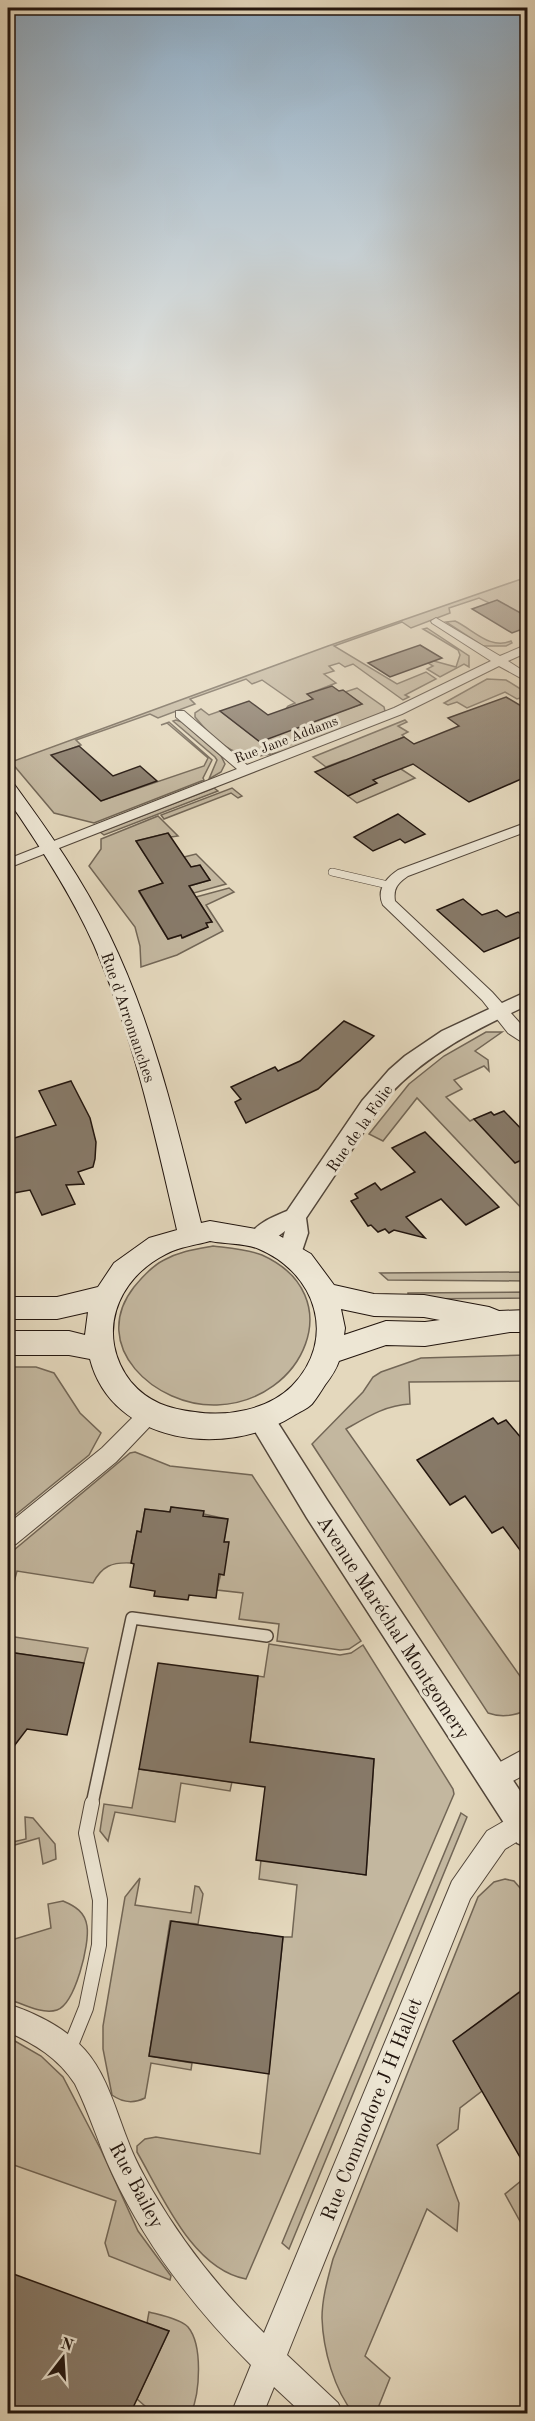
<svg xmlns="http://www.w3.org/2000/svg" width="535" height="2421" font-family="'Old Standard TT',serif">
	<style>
		.green { fill: #c3b79f; stroke: #726656; stroke-width: 1.5 }
		.building { fill: #877a69; stroke: #22150e; stroke-width: 1.5 }
		.lines { fill: none; stroke-linecap: round; stroke-linejoin: round }
		.service-far2-casing { stroke: #52463a; stroke-width: 8 }
		.service-far1-casing { stroke: #52463a; stroke-width: 14 }
		.service-casing { stroke: #52463a; stroke-width: 16 }
		.minor-casing { stroke: #52463a; stroke-width: 2 }
		.tertiary-casing { stroke: #52463a; stroke-width: 3 }
		.secondary-casing { stroke: #22150e; stroke-width: 2 }
		.service-far2 { stroke: #ede6d4; stroke-width: 7 }
		.service-far1 { stroke: #ede6d4; stroke-width: 11 }
		.service { stroke: #ede6d4; stroke-width: 14 }
		.minor { fill: #ede6d4; fill-rule: evenodd }
		.tertiary { fill: #ede6d4; fill-rule: evenodd }
		.secondary { fill: #ede6d4; fill-rule: evenodd }
		.labels { text-anchor: middle; stroke-width: 6; stroke-linejoin: round; paint-order: stroke }
		.far-street-label { font-size: 14px; fill: #22150e; stroke: #ede6d4 }
		.street-label { font-size: 16px; fill: #22150e; stroke: #ede6d4 }
		.near-street-label { font-size: 20px; fill: #22150e; stroke: #ede6d4 }
	</style>
	<rect width="100%" height="100%" fill="#e4d8bd"/>
	<filter id="stains"><feTurbulence type="fractalNoise" baseFrequency=".00333" numOctaves="4"/><feColorMatrix values="0 0 0 0 .2 0 0 0 0 .09 0 0 0 0 .02 0 0 0 .5 -.17"/></filter>
	<radialGradient id="worn" r=".72"><stop offset=".6" stop-color="#630" stop-opacity="0"/><stop offset="1" stop-color="#630" stop-opacity=".3"/></radialGradient>
	<!-- green -->
	<g class="green">
		<path d="M527,577V621L479,598L449,608L450,613L411,628L402,622L334,646L397,684L426,672L436,679L405,695L409,697L403,700L353,664L345,667L339,663L329,666L334,671L324,674L336,683L308,694L317,698L308,701L327,716L362,704L345,692L357,688L384,707L385,711C365,722 342,729 321,737C263,759 240,772 195,717V713L201,709L209,715L220,711L260,742L288,706L295,703L262,680L252,684L246,679L190,699L195,704L158,718L150,714L76,740L81,745L52,756L101,801L204,766L208,758L167,723L161,725L169,722L212,760L203,778L204,780L94,823L54,813L11,762L328,646Z"/>
		<path d="M455,621C474,630 490,650 511,641L512,643L506,646H483L446,622Z"/>
		<path d="M427,628L469,656V667L464,664L440,677L427,669L433,666L428,663L434,661L456,667L460,655L458,650L423,629Z"/>
		<path d="M487,679L506,680L527,693V696L517,699L505,692L467,708L457,702L448,705L444,703Z"/>
		<path d="M176,720L182,722L221,756L225,764L221,772L209,779L217,760L215,757L173,721Z"/>
		<path d="M405,720L407,722L398,726L408,732L402,735L404,737L364,753L401,769L415,778L357,803L348,796L376,783L344,760L326,767L313,757Z"/>
		<path d="M214,788L218,791L104,835L100,832Z"/>
		<path d="M232,788L242,796L238,798L231,793L164,819L161,815Z"/>
		<path d="M158,816L178,836L171,837L168,833L136,841L163,883L139,892L168,939L181,935L183,938L208,927L206,923L212,922L196,897L229,888L234,892L206,905L223,931L177,955L141,967L140,946L135,927L89,866L101,849V839Z"/>
		<path d="M196,854L226,884L194,893L189,886L210,880L200,865L191,867L184,857Z"/>
		<path d="M486,1032H502L475,1051L488,1060L489,1071L484,1066L454,1080L462,1089L446,1097L470,1121L474,1119L527,1164V1214L417,1098L383,1141L369,1134L409,1084L444,1056Z"/>
		<path d="M213,1246C229,1248 246,1249 262,1255C351,1295 304,1402 217,1405C155,1407 88,1346 134,1287C143,1276 152,1266 164,1260C180,1251 196,1249 213,1246Z"/>
		<path d="M527,1272V1281L388,1280L380,1273Z"/>
		<path d="M527,1292L528,1298L408,1299V1293Z"/>
		<path d="M527,1355V1381L409,1382L410,1404C386,1405 367,1417 346,1429L527,1686V1710C514,1716 502,1718 488,1713L312,1444L363,1392L373,1377L381,1372L421,1358Z"/>
		<path d="M8,1367H36L54,1373L80,1413L101,1433L89,1455L8,1521Z"/>
		<path d="M135,1452L170,1466L252,1475L361,1641L349,1649L340,1650L277,1641L279,1624L239,1619L243,1593L217,1590L228,1542H224L227,1519L171,1507L170,1512L145,1509L141,1532H137L131,1563C112,1562 102,1566 93,1583L17,1571L8,1604V1555L130,1453Z"/>
		<path d="M8,1636L88,1648L84,1663L8,1652Z"/>
		<path d="M269,1644L340,1655L351,1653L363,1645L453,1789L454,1794L246,2279C192,2269 162,2195 137,2152V2146L145,2139L156,2137L260,2154L283,1937H292L297,1885L259,1879L261,1860L366,1875L374,1759L250,1742L258,1676L264,1677Z"/>
		<path d="M139,1769L232,1782L230,1791L181,1783L175,1822L115,1812L108,1841L100,1831L104,1804L132,1808Z"/>
		<path d="M461,1813L467,1817L289,2249L282,2243Z"/>
		<path d="M25,1817L33,1818L55,1844L56,1859L43,1864L39,1838L8,1847V1843L26,1839Z"/>
		<path d="M140,1878L135,1905L191,1913L195,1886L199,1887L203,1894L198,1924L170,1921L149,2056L192,2063L191,2070L151,2063L145,2098C133,2104 123,2103 112,2095L103,2049V2026L125,1897Z"/>
		<path d="M505,1879L514,1881L527,1896V1986L454,2041L482,2091L460,2108L458,2129L437,2145L459,2203L457,2231L427,2209L365,2356L390,2378L376,2413L354,2414C334,2390 323,2349 322,2318C322,2298 328,2278 333,2259L478,1897L494,1882Z"/>
		<path d="M63,1901C75,1906 85,1912 87,1926C90,1944 75,2004 57,2010C42,2015 21,2003 8,1999V1941L51,1928L48,1904Z"/>
		<path d="M8,2037L41,2056L63,2077L101,2150L138,2231L171,2276L170,2280L109,2256L105,2243L116,2201L8,2163Z"/>
		<path d="M527,2176V2234L505,2194Z"/>
		<path d="M149,2312C160,2315 181,2319 188,2327C203,2345 200,2393 191,2413H153L137,2399L169,2331L147,2323Z"/>
	</g>
	<!-- building -->
	<g class="building">
		<path d="M497,600L528,617V627L512,633L472,609Z"/>
		<path d="M420,645L442,658L390,677L368,663Z"/>
		<path d="M332,686L339,691L343,690L362,704L260,742L220,711L249,701L268,715L313,699L307,694Z"/>
		<path d="M506,697L528,710V776L469,802L413,764L373,780L377,783L348,796L315,772L404,737L414,744L459,726L448,718Z"/>
		<path d="M79,746L113,776L140,766L157,781L101,801L51,755Z"/>
		<path d="M398,814L425,834L405,843L400,839L373,851L354,837Z"/>
		<path d="M168,833L191,867L200,865L210,880L189,886L212,922L206,923L208,927L182,938L181,935L168,939L139,891L163,883L136,841Z"/>
		<path d="M463,899L482,915L497,910L506,917L518,912L528,920V934L484,952L437,910Z"/>
		<path d="M344,1021L374,1036L318,1089L246,1123L235,1102L241,1099L231,1087L275,1067L278,1071L300,1061Z"/>
		<path d="M71,1081L90,1118L96,1142L95,1159L93,1167L78,1172L84,1184L66,1185L75,1204L42,1215L30,1190L8,1194V1140L56,1125L39,1091Z"/>
		<path d="M504,1111L528,1136V1157L515,1163L474,1119L491,1112L494,1115Z"/>
		<path d="M425,1132L499,1207L466,1225L441,1199L406,1217L425,1238L394,1230L389,1233L385,1229L378,1232L371,1225L368,1226L351,1201L358,1198L355,1194L375,1183L381,1190L415,1172L392,1148Z"/>
		<path d="M493,1418L498,1424L506,1420L528,1446V1561L503,1527L492,1533L465,1496L450,1505L417,1460Z"/>
		<path d="M171,1507L204,1511L203,1516L228,1519L224,1542H229L224,1575L219,1574L216,1598L189,1595L188,1600L154,1596L155,1591L130,1587L134,1564L131,1563L137,1531L141,1532L145,1509L170,1512Z"/>
		<path d="M8,1652L84,1663L67,1735L27,1729L8,1754Z"/>
		<path d="M158,1663L258,1676L250,1742L374,1759L366,1875L256,1860L265,1787L139,1769Z"/>
		<path d="M171,1921L283,1937L269,2074L149,2056Z"/>
		<path d="M528,1986V2171L453,2041Z"/>
		<path d="M8,2272L169,2331L130,2414H8Z"/>
	</g>
	<g class="lines">
		<defs>
			<path id="service-far2" d="M332,872L388,885"/>
			<path id="service-far1" d="M92,1804L132,1618L267,1636"/>
			<path id="service" d="M69,2050L86,2008L99,1945L100,1900L86,1833L92,1803"/>
			<g id="minor">
				<path d="M436,618L500,656L528,644V652L508,661L528,674V682L499,666L402,714L8,868V859L237,769L176,717V711H184L247,765L394,708L491,661L432,623L431,621Z"/>
				<path d="M528,822V831L408,876C398,883 393,888 395,901L492,992L528,1032V1046L508,1033L482,1000L383,905C376,890 386,878 398,870Z"/>
				<path d="M149,1405L156,1408L159,1414L156,1420L116,1462L16,1544L8,1547V1524L102,1448L142,1408Z"/>
				<path d="M528,1747V1773L494,1791L485,1788L482,1779L485,1770Z"/>
				<path d="M522,1811L528,1814V1835L505,1849L470,1899L287,2355L338,2403L343,2414H303L274,2387L263,2414H231L251,2365C194,2308 146,2246 112,2173C98,2143 89,2112 75,2084C58,2058 35,2044 8,2032V2004C35,2013 66,2028 85,2050C107,2075 116,2111 128,2141C134,2158 143,2174 152,2190C183,2243 220,2290 264,2333L452,1881L487,1831Z"/>
			</g>
			<g id="tertiary">
				<path d="M528,991V1005C476,1029 427,1054 388,1096L306,1218L308,1233L299,1260L291,1262L283,1260L279,1253L285,1231C274,1239 266,1248 252,1243L249,1237C256,1223 273,1217 287,1211L362,1101L389,1070L405,1056L442,1031Z"/>
				<path d="M262,1409L271,1412L327,1500L528,1803V1848L517,1843L307,1518L253,1428L249,1420L253,1412Z"/>
			</g>
			<path id="secondary" d="M8,782L14,784C49,832 83,880 109,934C153,1024 177,1126 201,1223L210,1221L273,1232L311,1254L334,1285L374,1294L424,1295L489,1307L499,1311L528,1310V1332H510L425,1346L386,1345L339,1361C336,1370 331,1377 325,1385C321,1391 317,1398 312,1404C307,1409 299,1412 293,1416C227,1458 112,1445 90,1359L69,1355H8V1331H69L85,1335L88,1312L57,1319H8V1297H57L98,1287L114,1263L149,1238L177,1230C155,1134 133,1035 94,945C71,894 40,846 8,800ZM210,1241C225,1244 245,1243 259,1249C316,1273 338,1339 292,1386C268,1410 227,1417 195,1412C169,1409 148,1402 131,1382C95,1336 116,1279 166,1254C179,1247 196,1245 210,1241ZM341,1309L374,1316L424,1317L440,1320L425,1322L386,1321L344,1335L345,1328Z"/>
		</defs>
		<!-- service-far2 casing -->
		<use href="#service-far2" class="service-far2-casing"/>
		<!-- service-far1 casing -->
		<use href="#service-far1" class="service-far1-casing"/>
		<!-- service casing -->
		<use href="#service" class="service-casing"/>
		<!-- minor casing -->
		<use href="#minor" class="minor-casing"/>
		<!-- tertiary casing -->
		<use href="#tertiary" class="tertiary-casing"/>
		<!-- secondary casing -->
		<use href="#secondary" class="secondary-casing"/>
		<!-- service-far2 -->
		<use href="#service-far2" class="service-far2"/>
		<!-- service-far1 -->
		<use href="#service-far1" class="service-far1"/>
		<!-- service -->
		<use href="#service" class="service"/>
		<!-- minor -->
		<use href="#minor" class="minor"/>
		<!-- tertiary -->
		<use href="#tertiary" class="tertiary"/>
		<!-- secondary -->
		<use href="#secondary" class="secondary"/>
	</g>
	<!-- sky -->
	<linearGradient id="sky" x2="0" y2="1"><stop stop-color="#8ca8bf"/><stop offset="0.57" stop-color="#f3ede1"/><stop offset="1" stop-color="#f3ede1" stop-opacity="0"/></linearGradient>
	<rect width="535" height="792" fill="url(#sky)"/>
	<g class="labels">
		<!-- far-street labels -->
		<g class="far-street-label">
			<text transform="translate(286 739) rotate(-21)" y="5">Rue Jane Addams</text>
		</g>
		<!-- street labels -->
		<g class="street-label">
			<text transform="translate(129 1017) rotate(71)" y="6">Rue d'Arromanches</text>
			<text transform="translate(359 1128) rotate(-55)" y="6">Rue de la Folie</text>
		</g>
		<!-- near-street labels -->
		<g class="near-street-label">
			<text transform="translate(394 1627) rotate(57)" y="7">Avenue Maréchal Montgomery</text>
			<text transform="translate(371 2109) rotate(-68)" y="7">Rue Commodore J H Hallet</text>
			<text transform="translate(137 2185) rotate(62)" y="7">Rue Bailey</text>
		</g>
	</g>
	<!-- margin -->
	<rect width="535" height="2421" fill="none" stroke="#e4d8bd" stroke-width="30"/>
	<rect x="9" y="9" width="517" height="2403" fill="none" stroke="#22150e" stroke-width="3"/>
	<rect x="15" y="15" width="505" height="2391" fill="none" stroke="#22150e" stroke-width="1.5"/>
	<!-- north arrow -->
	<g transform="translate(63 2358) rotate(17)" stroke="#ede6d4" stroke-width="4.5" paint-order="stroke">
	<path d="M0-4.5L10 22L0 15L-10 22Z" fill="#22150e"/>
	<text y="-9" font-size="16" font-weight="bold" text-anchor="middle" fill="#22150e">N</text>
	</g>
	<rect width="100%" height="100%" filter="url(#stains)"/>
	<rect width="100%" height="100%" fill="url(#worn)"/>
</svg>
